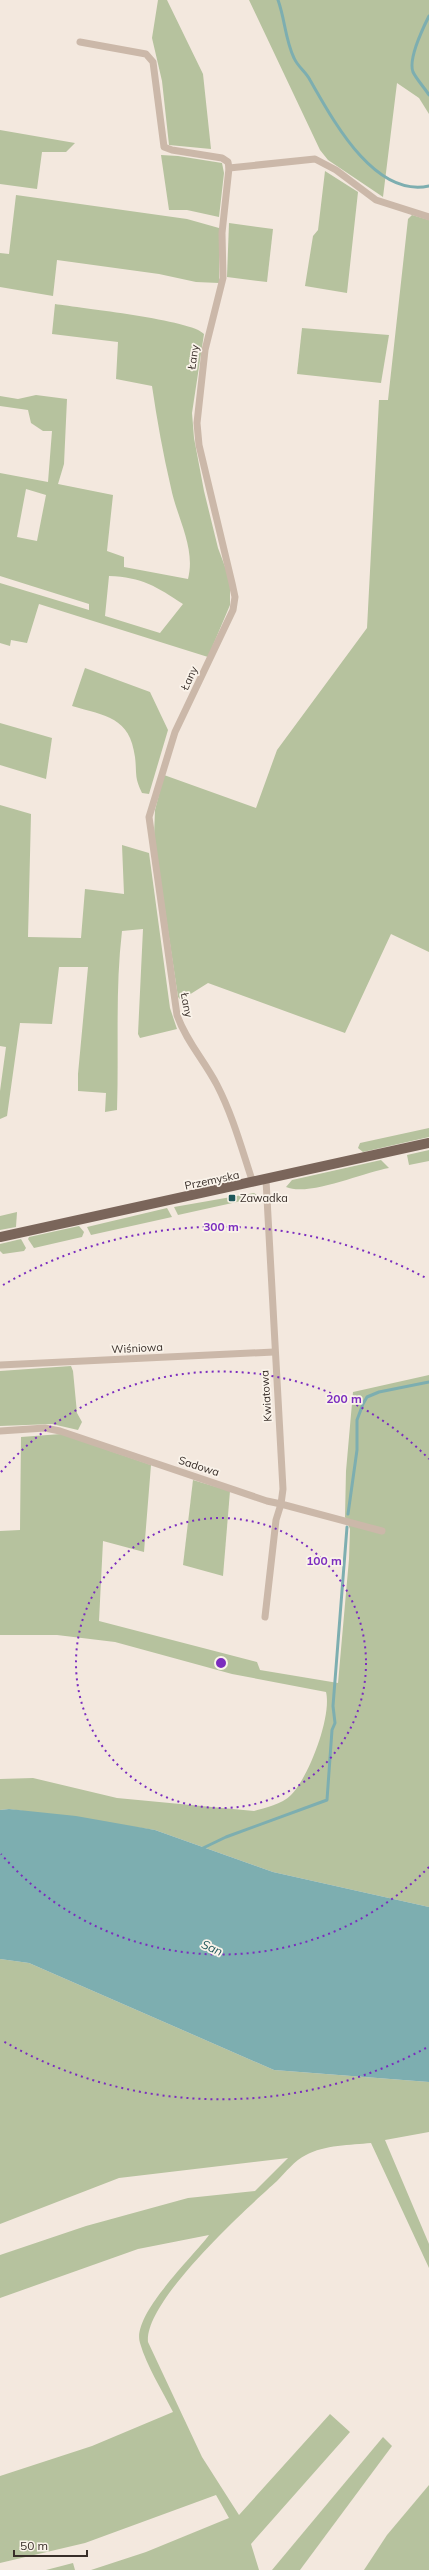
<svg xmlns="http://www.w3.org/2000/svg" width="429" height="2570" font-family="Mulish,sans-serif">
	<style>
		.green { fill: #b6c29e; fill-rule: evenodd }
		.water { fill: #7daeb0 }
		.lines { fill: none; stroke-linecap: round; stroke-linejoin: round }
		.stream { stroke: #7daeb0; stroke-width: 3 }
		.street { stroke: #cbb8a9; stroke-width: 7 }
		.primary { stroke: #7a655a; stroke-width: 10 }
		.ring { fill: none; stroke: #7b2cbf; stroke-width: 2; stroke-dasharray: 2 4 }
		.poi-dot { fill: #1e575a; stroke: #faf3ea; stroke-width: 1.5 }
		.labels { text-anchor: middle; stroke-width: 3.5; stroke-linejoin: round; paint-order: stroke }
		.street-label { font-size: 11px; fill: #382e29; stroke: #faf3ea }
		.poi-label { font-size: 11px; fill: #382e29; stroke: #faf3ea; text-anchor: start }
		.water-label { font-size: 12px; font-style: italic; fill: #1e575a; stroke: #faf3ea }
		.centre { fill: #7b2cbf; stroke: #faf3ea; stroke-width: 2 }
		.ring-label { font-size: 12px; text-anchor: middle; font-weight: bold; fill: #7b2cbf; stroke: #faf3ea; stroke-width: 3.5; stroke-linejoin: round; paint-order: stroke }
	</style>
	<rect width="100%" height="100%" fill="#f3e8de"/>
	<!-- green -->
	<g class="green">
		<path d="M158,0H167L203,74L211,149L169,145L162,81L152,38Z"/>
		<path d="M249,0H429V114L419,98L397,83L383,197L328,160L320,150Z"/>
		<path d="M0,130L75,143L66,152H42L37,189L0,184Z"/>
		<path d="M161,155L178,156L222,163L224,173L219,217L187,210H169Z"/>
		<path d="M325,171L358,192L347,293L305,286L313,236L318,230Z"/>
		<path d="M16,195L187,219L219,228V283L196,282L159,274L57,260L53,296L0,287V253L9,254Z"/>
		<path d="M412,215L429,220V952L391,934L345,1033L208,983L181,1000L178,997L154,837L155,810L164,775L256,808L277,750L367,628L379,400H388L408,219Z"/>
		<path d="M229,223L273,229L267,282L227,277Z"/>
		<path d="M55,304C80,308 193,320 204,334L192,413L194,438L204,491L218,548L230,580V605L208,657L39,604L27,643L11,640L10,646L0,643V583L89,610V604L0,576V473L48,482L52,431H43L31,423L28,410L0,406V396L18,399L36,395L67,399L64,464L58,484L113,495L107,551L124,557V567L188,579C196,548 177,518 171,488C163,454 157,420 152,386L116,379L118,342L52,334ZM26,489L46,495L37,541L17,537ZM109,576C142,577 157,587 183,604L160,633L105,616Z"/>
		<path d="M302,328L389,335L381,383L297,374Z"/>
		<path d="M85,668L150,692L168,730L149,794L142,793C134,777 137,773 135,757C130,717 106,716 72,706Z"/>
		<path d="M0,723L52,738L46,779L0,765Z"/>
		<path d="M0,805L31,814L28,937L81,938L85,889L124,894L122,845L149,853L170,1008L177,1029L140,1038L138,1034L143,929L122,931C115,990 119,1050 117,1110L105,1112L106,1093L78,1091V1074L88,967H59L52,1024L20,1023L7,1116L0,1119V1091L6,1047L0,1046Z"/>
		<path d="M429,1128V1137L363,1152L358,1148L360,1143Z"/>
		<path d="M429,1150V1161L409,1165L407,1155Z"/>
		<path d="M381,1160L389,1168C364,1172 309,1197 286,1187L292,1180Z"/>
		<path d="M254,1193L257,1195L255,1198L178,1215L174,1207Z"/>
		<path d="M167,1208L172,1217L91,1235L87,1227Z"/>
		<path d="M17,1212L16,1227L0,1230V1216Z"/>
		<path d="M79,1226L84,1232L82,1237L34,1248L28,1239L29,1237Z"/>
		<path d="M21,1239L26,1248L24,1251L3,1254L0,1251V1244Z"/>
		<path d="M71,1366L73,1371L77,1413L82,1422L78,1430L52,1424L0,1426V1371Z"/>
		<path d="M429,1375V1907L273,1872L155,1830L9,1809L0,1810V1779L33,1778L117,1798L254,1811C265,1808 282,1804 291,1795C309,1777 332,1716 326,1692L232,1674L115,1642L57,1635H0V1531L20,1530L21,1437L61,1434L151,1465L144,1552L103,1541L99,1621L257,1662L260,1670L338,1683L349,1559L350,1529L345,1517L346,1471L353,1392Z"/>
		<path d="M193,1480L230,1491L223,1576L183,1565Z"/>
		<path d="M0,1959L29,1963L274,2070L429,2082V2132L385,2140L429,2244V2268L371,2143C351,2145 324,2145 306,2155C295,2160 285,2173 277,2181C246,2209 144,2301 148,2342L202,2457L239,2515L330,2414L350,2432L251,2544L259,2570H91L146,2552L229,2518L216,2495L85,2543L0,2563V2476L92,2446L173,2412C162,2390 147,2367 140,2343C131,2315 193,2257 209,2235L138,2249L0,2298V2255L86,2226L188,2198L255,2191L288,2158L119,2178L0,2224Z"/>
		<path d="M383,2437L392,2446L300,2570H272Z"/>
		<path d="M429,2485V2570H364L387,2535Z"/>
		<path d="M73,2563L75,2570H46Z"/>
	</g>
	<!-- water -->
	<path class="water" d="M9,1809L76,1816L155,1830L273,1872L429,1907V2082L274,2070L29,1963L0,1959V1810Z"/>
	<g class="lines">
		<!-- stream -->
		<g class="stream">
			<path d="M278,0C285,19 285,39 294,58C298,67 306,72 310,80C333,120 374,198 429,186"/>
			<path d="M429,16C423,28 408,59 413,72C417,80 424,87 429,95"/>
			<path d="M348,1514L357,1450V1420L363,1404L367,1397L379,1392L429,1382"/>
			<path d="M201,1849L226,1837L327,1800L332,1730L335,1723L333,1706L347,1527"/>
		</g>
		<!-- street -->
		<g class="street">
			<path d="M80,42L146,54L153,62L164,147L172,150L222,158L228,162L229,168L222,233L223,278L205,350L197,423L199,445L232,583L235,597L233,610L175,732L149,817L177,1015C186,1041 204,1060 217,1085C233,1116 242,1150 253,1183"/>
			<path d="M229,168L315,159L336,170L376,200L429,217"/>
			<path d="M266,1180L283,1489L281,1504L382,1531"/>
			<path d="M0,1365L274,1352"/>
			<path d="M0,1431L45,1428L60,1431L267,1501L281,1504L276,1520L265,1617"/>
		</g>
		<!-- primary -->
		<path class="primary" d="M0,1237L429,1143"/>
	</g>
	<!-- distance rings -->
	<g class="ring">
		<circle cx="221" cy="1663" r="145"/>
		<path d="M429 1867A291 291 0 0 1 1 1854M1 1472A291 291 0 0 1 429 1459"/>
		<path d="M426 2048A436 436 0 0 1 3 2041M3 1285A436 436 0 0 1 426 1278"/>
	</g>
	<!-- markers -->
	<rect class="poi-dot" x="228" y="1194" width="8" height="8" rx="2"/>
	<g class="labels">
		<!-- street labels -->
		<g class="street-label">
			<text transform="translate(193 357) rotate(-82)" y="4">Łany</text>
			<text transform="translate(189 678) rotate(-65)" y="4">Łany</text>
			<text transform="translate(187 1005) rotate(79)" y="4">Łany</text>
			<text transform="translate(212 1180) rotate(-12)" y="4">Przemyska</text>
			<text transform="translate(137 1348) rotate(-3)" y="4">Wiśniowa</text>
			<text transform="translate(266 1396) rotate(-94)" y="4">Kwiatowa</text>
			<text transform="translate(199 1466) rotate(18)" y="4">Sadowa</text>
		</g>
		<!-- poi labels -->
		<g class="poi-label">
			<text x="240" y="1202">Zawadka</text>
		</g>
		<!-- water labels -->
		<g class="water-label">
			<text transform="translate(212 1948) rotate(24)" y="4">San</text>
		</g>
	</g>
	<circle cx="221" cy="1663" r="6" class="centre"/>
	<g class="ring-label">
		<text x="221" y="1231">300 m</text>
		<text x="344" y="1403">200 m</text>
		<text x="324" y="1565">100 m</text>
	</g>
	<!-- scale -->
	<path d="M14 2550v6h73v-6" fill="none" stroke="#382e29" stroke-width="2"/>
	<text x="20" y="2550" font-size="12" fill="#382e29" stroke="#faf3ea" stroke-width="3" paint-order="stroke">50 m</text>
</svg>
